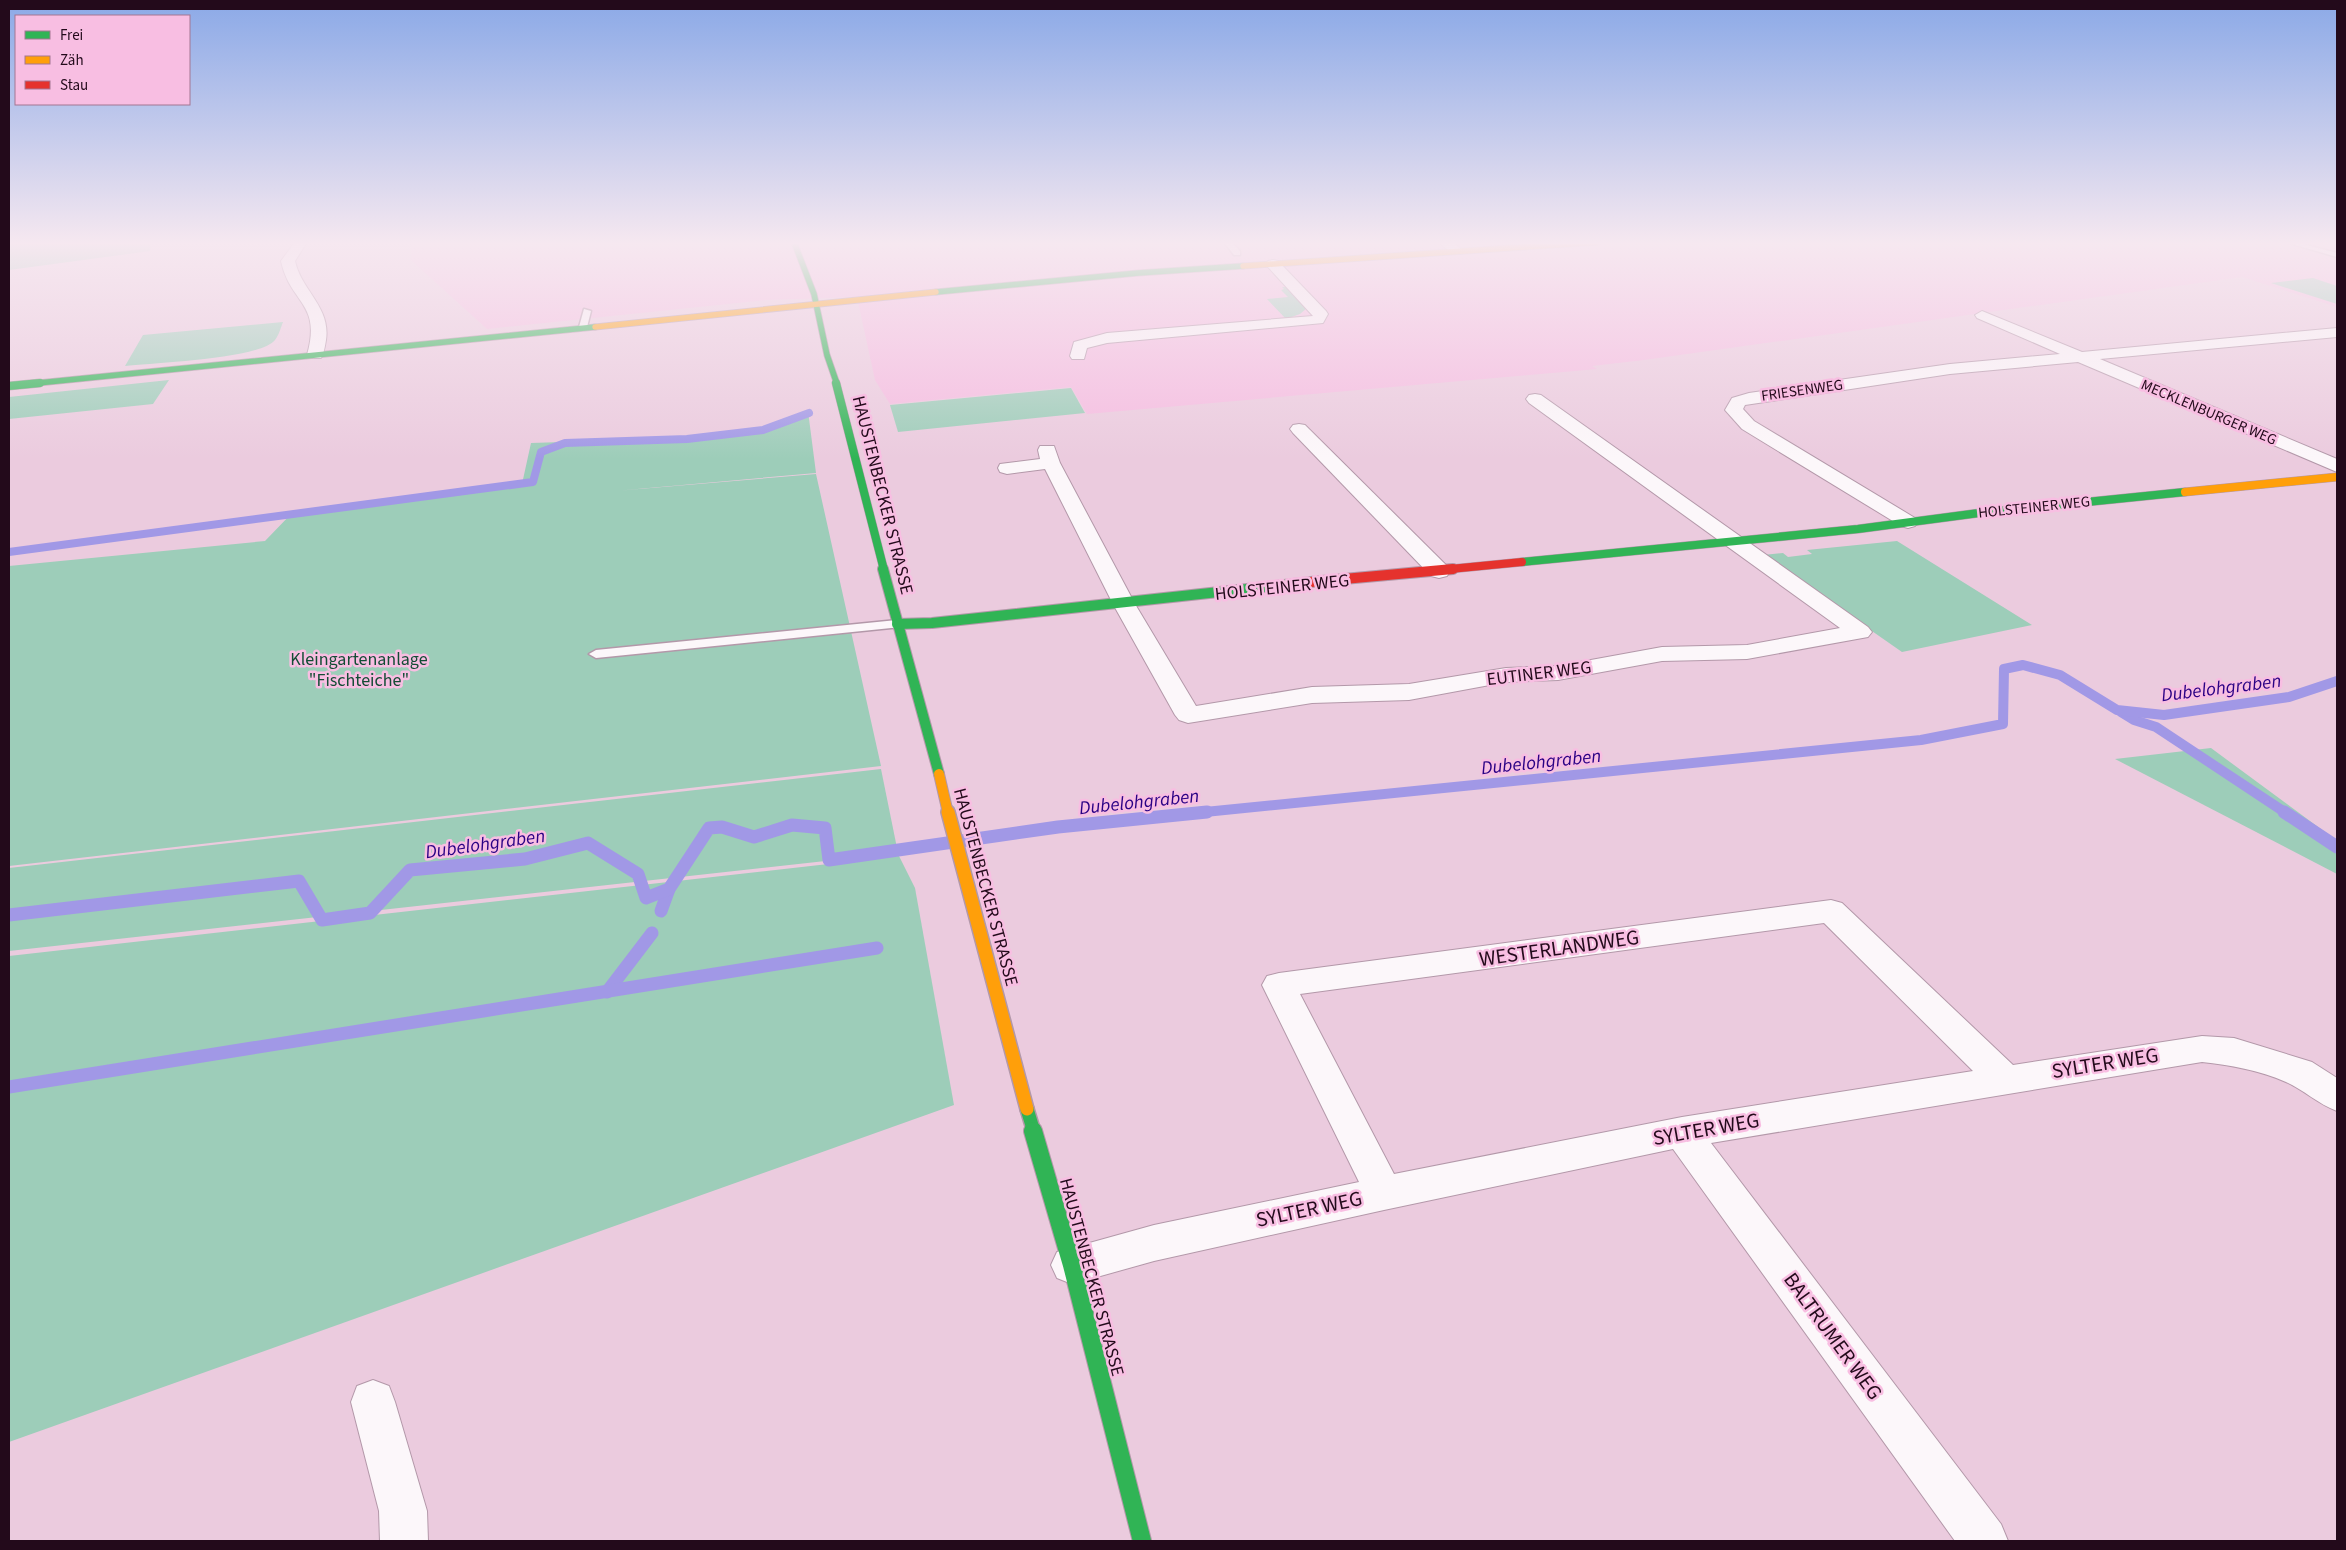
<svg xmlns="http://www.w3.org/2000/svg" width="2346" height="1550" font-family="'Source Sans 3',sans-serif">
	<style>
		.built { fill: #f5bce0 }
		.green { fill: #9dcdb9 }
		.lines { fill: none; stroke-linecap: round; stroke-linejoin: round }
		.stream-far2 { stroke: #a198e6; stroke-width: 8 }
		.stream-far1 { stroke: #a198e6; stroke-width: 10 }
		.stream { stroke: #a198e6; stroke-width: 13 }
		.lane-casing { stroke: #b398a9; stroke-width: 3 }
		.street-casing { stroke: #b398a9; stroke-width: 2 }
		.fast-far4-casing { stroke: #b398a9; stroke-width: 7 }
		.fast-far3-casing { stroke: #b398a9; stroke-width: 9 }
		.fast-far2-casing { stroke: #b398a9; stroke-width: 12 }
		.fast-far1-casing { stroke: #b398a9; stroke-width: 16 }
		.fast-casing { stroke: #b398a9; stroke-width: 20 }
		.slow-far3-casing { stroke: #b398a9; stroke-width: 7 }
		.slow-far2-casing { stroke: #b398a9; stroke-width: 9 }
		.slow-far1-casing { stroke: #b398a9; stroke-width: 12 }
		.slow-casing { stroke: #b398a9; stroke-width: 16 }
		.jam-far1-casing { stroke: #b398a9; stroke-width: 9 }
		.jam-casing { stroke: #b398a9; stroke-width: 12 }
		.lane { fill: #fcf7fa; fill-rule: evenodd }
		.street { fill: #fcf7fa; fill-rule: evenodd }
		.fast-far4 { stroke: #30b455; stroke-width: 5.5 }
		.fast-far3 { stroke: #30b455; stroke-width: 8 }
		.fast-far2 { stroke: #30b455; stroke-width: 10 }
		.fast-far1 { stroke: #30b455; stroke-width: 13 }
		.fast { stroke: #30b455; stroke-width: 18 }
		.slow-far3 { stroke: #ff9f0a; stroke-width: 5.5 }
		.slow-far2 { stroke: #ff9f0a; stroke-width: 8 }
		.slow-far1 { stroke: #ff9f0a; stroke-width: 10 }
		.slow { stroke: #ff9f0a; stroke-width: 13 }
		.jam-far1 { stroke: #e5322d; stroke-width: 8 }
		.jam { stroke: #e5322d; stroke-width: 10 }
		.labels { text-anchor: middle; stroke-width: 5; stroke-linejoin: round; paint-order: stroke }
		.far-street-label { font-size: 15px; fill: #230a1b; stroke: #f8bee2 }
		.street-label { font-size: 18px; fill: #230a1b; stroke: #f8bee2 }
		.park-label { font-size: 18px; fill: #124c34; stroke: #f8bee2 }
		.water-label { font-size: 19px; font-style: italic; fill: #2a0184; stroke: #f8bee2 }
		.near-street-label { font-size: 21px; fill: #230a1b; stroke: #f8bee2 }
	</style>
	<rect width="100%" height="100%" fill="#ebcbde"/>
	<!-- built -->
	<path class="built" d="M412,242H2337V307L2242,277L1644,360L1592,366L1597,369L1087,414L1071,387L890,404L875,380L857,297L766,300L487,329L411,260Z"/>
	<!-- green -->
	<g class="green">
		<path d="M9,242H151L150,251L9,270Z"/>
		<path d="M2313,278L2337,286V304L2271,283Z"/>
		<path d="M1282,287H1287L1307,308L1300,314L1286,319L1267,299L1288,297L1281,290L1284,289Z"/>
		<path d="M283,322C281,327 279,335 275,340C260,359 153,363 125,366L143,335Z"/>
		<path d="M169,380L153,404L9,419V397Z"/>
		<path d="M1071,388L1085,413L898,432L890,405Z"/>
		<path d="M808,411L816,473L615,491L816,474L881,766L9,866V566L265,541L293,512L522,484L531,443L687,438L763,429Z"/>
		<path d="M1897,541L2032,625L1902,652L1763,555L1783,553L1788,557L1812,554L1807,550Z"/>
		<path d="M2211,748L2337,841V874L2115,759Z"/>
		<path d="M881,769L898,853L9,951V868Z"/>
		<path d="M899,856L915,888L954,1105L9,1442V956Z"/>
	</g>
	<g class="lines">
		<!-- stream-far2 -->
		<path class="stream-far2" d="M9,552L533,482L541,452L565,443L687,439L763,430L809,413"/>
		<!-- stream-far1 -->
		<g class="stream-far1">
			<path d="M2121,712L2134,720L2156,727L2286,813"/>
			<path d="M1195,813L1921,740L2003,724L2004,669L2023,665L2060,675L2117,710L2164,715L2289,697L2337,681"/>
		</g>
		<!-- stream -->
		<g class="stream">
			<path d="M2284,812L2337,847"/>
			<path d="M661,911L669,889"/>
			<path d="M9,915L299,881L322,920L370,913L410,870L525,859L588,843L638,874L646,898L669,889L709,828L722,827L754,837L792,825L825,828L829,860L1058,827L1207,812"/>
			<path d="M607,992L652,933"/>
			<path d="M9,1087L877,948"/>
		</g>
		<defs>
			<g id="lane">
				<path d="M1224,242H1231L1240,251V255H1234Z"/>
				<path d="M2285,242H2295L2337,253V257Z"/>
				<path d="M584,309L591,311L587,327L583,329L579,327Z"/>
				<path d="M897,620L901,621L903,624L901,627L596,658L589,654L596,650Z"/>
			</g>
			<g id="street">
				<path d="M295,242H307L295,261C301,290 331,307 326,340C325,346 324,353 321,358H309L307,355C322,302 290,304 281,261Z"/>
				<path d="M1439,242H1453L1463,251L1462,254H1452Z"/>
				<path d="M1273,260L1278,261L1326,311L1328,314L1323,323L1107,343L1087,348L1084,359H1072L1070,356L1074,342L1107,333L1313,316L1268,267L1266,264L1268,261Z"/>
				<path d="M1982,311L2082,352L2337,328V337L2100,359L2337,459V472L2078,362L1950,374L1745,405L1743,409L1754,421L1915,518L1918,522L1915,526L1908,528L1901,526L1742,429L1725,410L1732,398L1749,393L1950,364L2060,354L1977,318L1975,315Z"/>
				<path d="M1535,394L1541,395L1868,627L1872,632L1868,637L1747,659L1662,661L1558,680L1506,682L1409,700L1312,703L1188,723L1179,720L1175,715L1113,604L1045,469L1007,474L1000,472L998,468L1000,464L1040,459L1038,450L1040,446H1054L1060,463L1135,604L1196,706L1312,687L1409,684L1506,668L1558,666L1662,647L1747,645L1840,628L1529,403L1526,399L1529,395Z"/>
				<path d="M1299,424L1305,425L1447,566L1450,571L1447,576L1439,578L1431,576L1293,433L1290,429L1293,425Z"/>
				<path d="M1831,900L1842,903L2013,1065L2202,1036L2234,1038L2312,1062L2337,1078V1111C2318,1104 2304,1090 2286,1082C2259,1070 2230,1065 2202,1062L1711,1143L2001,1524L2008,1541H1955L1673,1149L1384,1210L1154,1261L1072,1284L1057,1278L1051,1265L1057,1252L1154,1225L1359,1182L1262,985L1267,976L1279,973ZM1824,923L1973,1071L1682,1117L1394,1174L1300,994Z"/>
				<path d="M373,1380L389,1386L395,1402L427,1511L428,1541H380L379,1511L351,1402L357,1386Z"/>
			</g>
			<g id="fast-far4">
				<path d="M794,242L814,294L827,355L837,384"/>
				<path d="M936,292L1138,273L1243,266"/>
				<path d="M28,384L595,327"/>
			</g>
			<g id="fast-far3">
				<path d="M836,383L884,570"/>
				<path d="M9,386L40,383"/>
				<path d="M1522,562L1858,529L1979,513L2185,492"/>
			</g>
			<g id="fast-far2">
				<path d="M883,569L939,774"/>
				<path d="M897,624L932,623L1311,582"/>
			</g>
			<path id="fast-far1" d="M1027,1109L1034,1132"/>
			<path id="fast" d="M1033,1131L1072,1265L1142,1541"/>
			<g id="slow-far3">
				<path d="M1243,266L1598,242"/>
				<path d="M595,327L936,292"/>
			</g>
			<path id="slow-far2" d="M2185,492L2337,477"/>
			<path id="slow-far1" d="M939,774L948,813"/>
			<path id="slow" d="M948,812L1027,1109"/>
			<path id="jam-far1" d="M1440,570L1522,562"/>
			<path id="jam" d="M1311,582L1453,569"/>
		</defs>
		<!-- lane casing -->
		<use href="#lane" class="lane-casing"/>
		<!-- street casing -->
		<use href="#street" class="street-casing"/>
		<!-- fast-far4 casing -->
		<use href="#fast-far4" class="fast-far4-casing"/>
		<!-- fast-far3 casing -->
		<use href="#fast-far3" class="fast-far3-casing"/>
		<!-- fast-far2 casing -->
		<use href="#fast-far2" class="fast-far2-casing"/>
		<!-- fast-far1 casing -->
		<use href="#fast-far1" class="fast-far1-casing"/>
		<!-- fast casing -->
		<use href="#fast" class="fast-casing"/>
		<!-- slow-far3 casing -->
		<use href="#slow-far3" class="slow-far3-casing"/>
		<!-- slow-far2 casing -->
		<use href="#slow-far2" class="slow-far2-casing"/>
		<!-- slow-far1 casing -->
		<use href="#slow-far1" class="slow-far1-casing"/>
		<!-- slow casing -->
		<use href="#slow" class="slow-casing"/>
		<!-- jam-far1 casing -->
		<use href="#jam-far1" class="jam-far1-casing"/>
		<!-- jam casing -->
		<use href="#jam" class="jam-casing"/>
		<!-- lane -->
		<use href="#lane" class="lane"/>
		<!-- street -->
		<use href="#street" class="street"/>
		<!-- fast-far4 -->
		<use href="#fast-far4" class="fast-far4"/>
		<!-- fast-far3 -->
		<use href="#fast-far3" class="fast-far3"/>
		<!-- fast-far2 -->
		<use href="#fast-far2" class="fast-far2"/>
		<!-- fast-far1 -->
		<use href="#fast-far1" class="fast-far1"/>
		<!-- fast -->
		<use href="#fast" class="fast"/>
		<!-- slow-far3 -->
		<use href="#slow-far3" class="slow-far3"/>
		<!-- slow-far2 -->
		<use href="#slow-far2" class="slow-far2"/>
		<!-- slow-far1 -->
		<use href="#slow-far1" class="slow-far1"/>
		<!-- slow -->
		<use href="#slow" class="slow"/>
		<!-- jam-far1 -->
		<use href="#jam-far1" class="jam-far1"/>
		<!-- jam -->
		<use href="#jam" class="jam"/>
	</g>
	<!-- sky -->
	<linearGradient id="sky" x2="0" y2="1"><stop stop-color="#8ba9e7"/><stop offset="0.53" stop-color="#f6e8f0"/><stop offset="1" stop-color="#f6e8f0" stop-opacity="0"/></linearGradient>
	<rect width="2346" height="459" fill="url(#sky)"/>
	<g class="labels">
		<!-- far-street labels -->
		<g class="far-street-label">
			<text transform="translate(1802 390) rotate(-8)" y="5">FRIESENWEG</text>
			<text transform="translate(2209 412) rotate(23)" y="5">MECKLENBURGER WEG</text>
			<text transform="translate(2034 507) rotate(-6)" y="5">HOLSTEINER WEG</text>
		</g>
		<!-- street labels -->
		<g class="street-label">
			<text transform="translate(883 495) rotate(76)" y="6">HAUSTENBECKER STRASSE</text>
			<text transform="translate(1282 587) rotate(-6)" y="6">HOLSTEINER WEG</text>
			<text transform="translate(1539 673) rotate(-7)" y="6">EUTINER WEG</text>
			<text transform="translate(986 887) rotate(75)" y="6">HAUSTENBECKER STRASSE</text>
			<text transform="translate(1092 1277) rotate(75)" y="6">HAUSTENBECKER STRASSE</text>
		</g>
		<!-- park labels -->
		<g class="park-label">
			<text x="359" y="665">Kleingartenanlage<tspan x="359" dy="21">"Fischteiche"</tspan></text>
		</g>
		<!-- water labels -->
		<g class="water-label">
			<text transform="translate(2221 687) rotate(-7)" y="7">Dubelohgraben</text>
			<text transform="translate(1541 761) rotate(-6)" y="7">Dubelohgraben</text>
			<text transform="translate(1139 801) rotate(-6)" y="7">Dubelohgraben</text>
			<text transform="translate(485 843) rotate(-8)" y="7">Dubelohgraben</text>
		</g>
		<!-- near-street labels -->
		<g class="near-street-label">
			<text transform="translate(1559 948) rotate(-8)" y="7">WESTERLANDWEG</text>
			<text transform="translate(2105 1063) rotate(-9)" y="7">SYLTER WEG</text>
			<text transform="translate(1706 1129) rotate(-10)" y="7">SYLTER WEG</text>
			<text transform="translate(1309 1209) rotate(-12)" y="7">SYLTER WEG</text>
			<text transform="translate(1833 1336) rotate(54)" y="7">BALTRUMER WEG</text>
		</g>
	</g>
	<!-- border -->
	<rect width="2346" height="1550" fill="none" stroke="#230a1b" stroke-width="20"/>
	<!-- legend -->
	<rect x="15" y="15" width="175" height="90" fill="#f8bee2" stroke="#a37692"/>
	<rect x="25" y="31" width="25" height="8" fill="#30b455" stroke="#a37692"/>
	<text x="60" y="40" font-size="15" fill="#230a1b">Frei</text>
	<rect x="25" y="56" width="25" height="8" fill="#ff9f0a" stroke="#a37692"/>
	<text x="60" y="65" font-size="15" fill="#230a1b">Zäh</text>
	<rect x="25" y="81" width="25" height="8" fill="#e5322d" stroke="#a37692"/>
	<text x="60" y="90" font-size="15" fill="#230a1b">Stau</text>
</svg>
